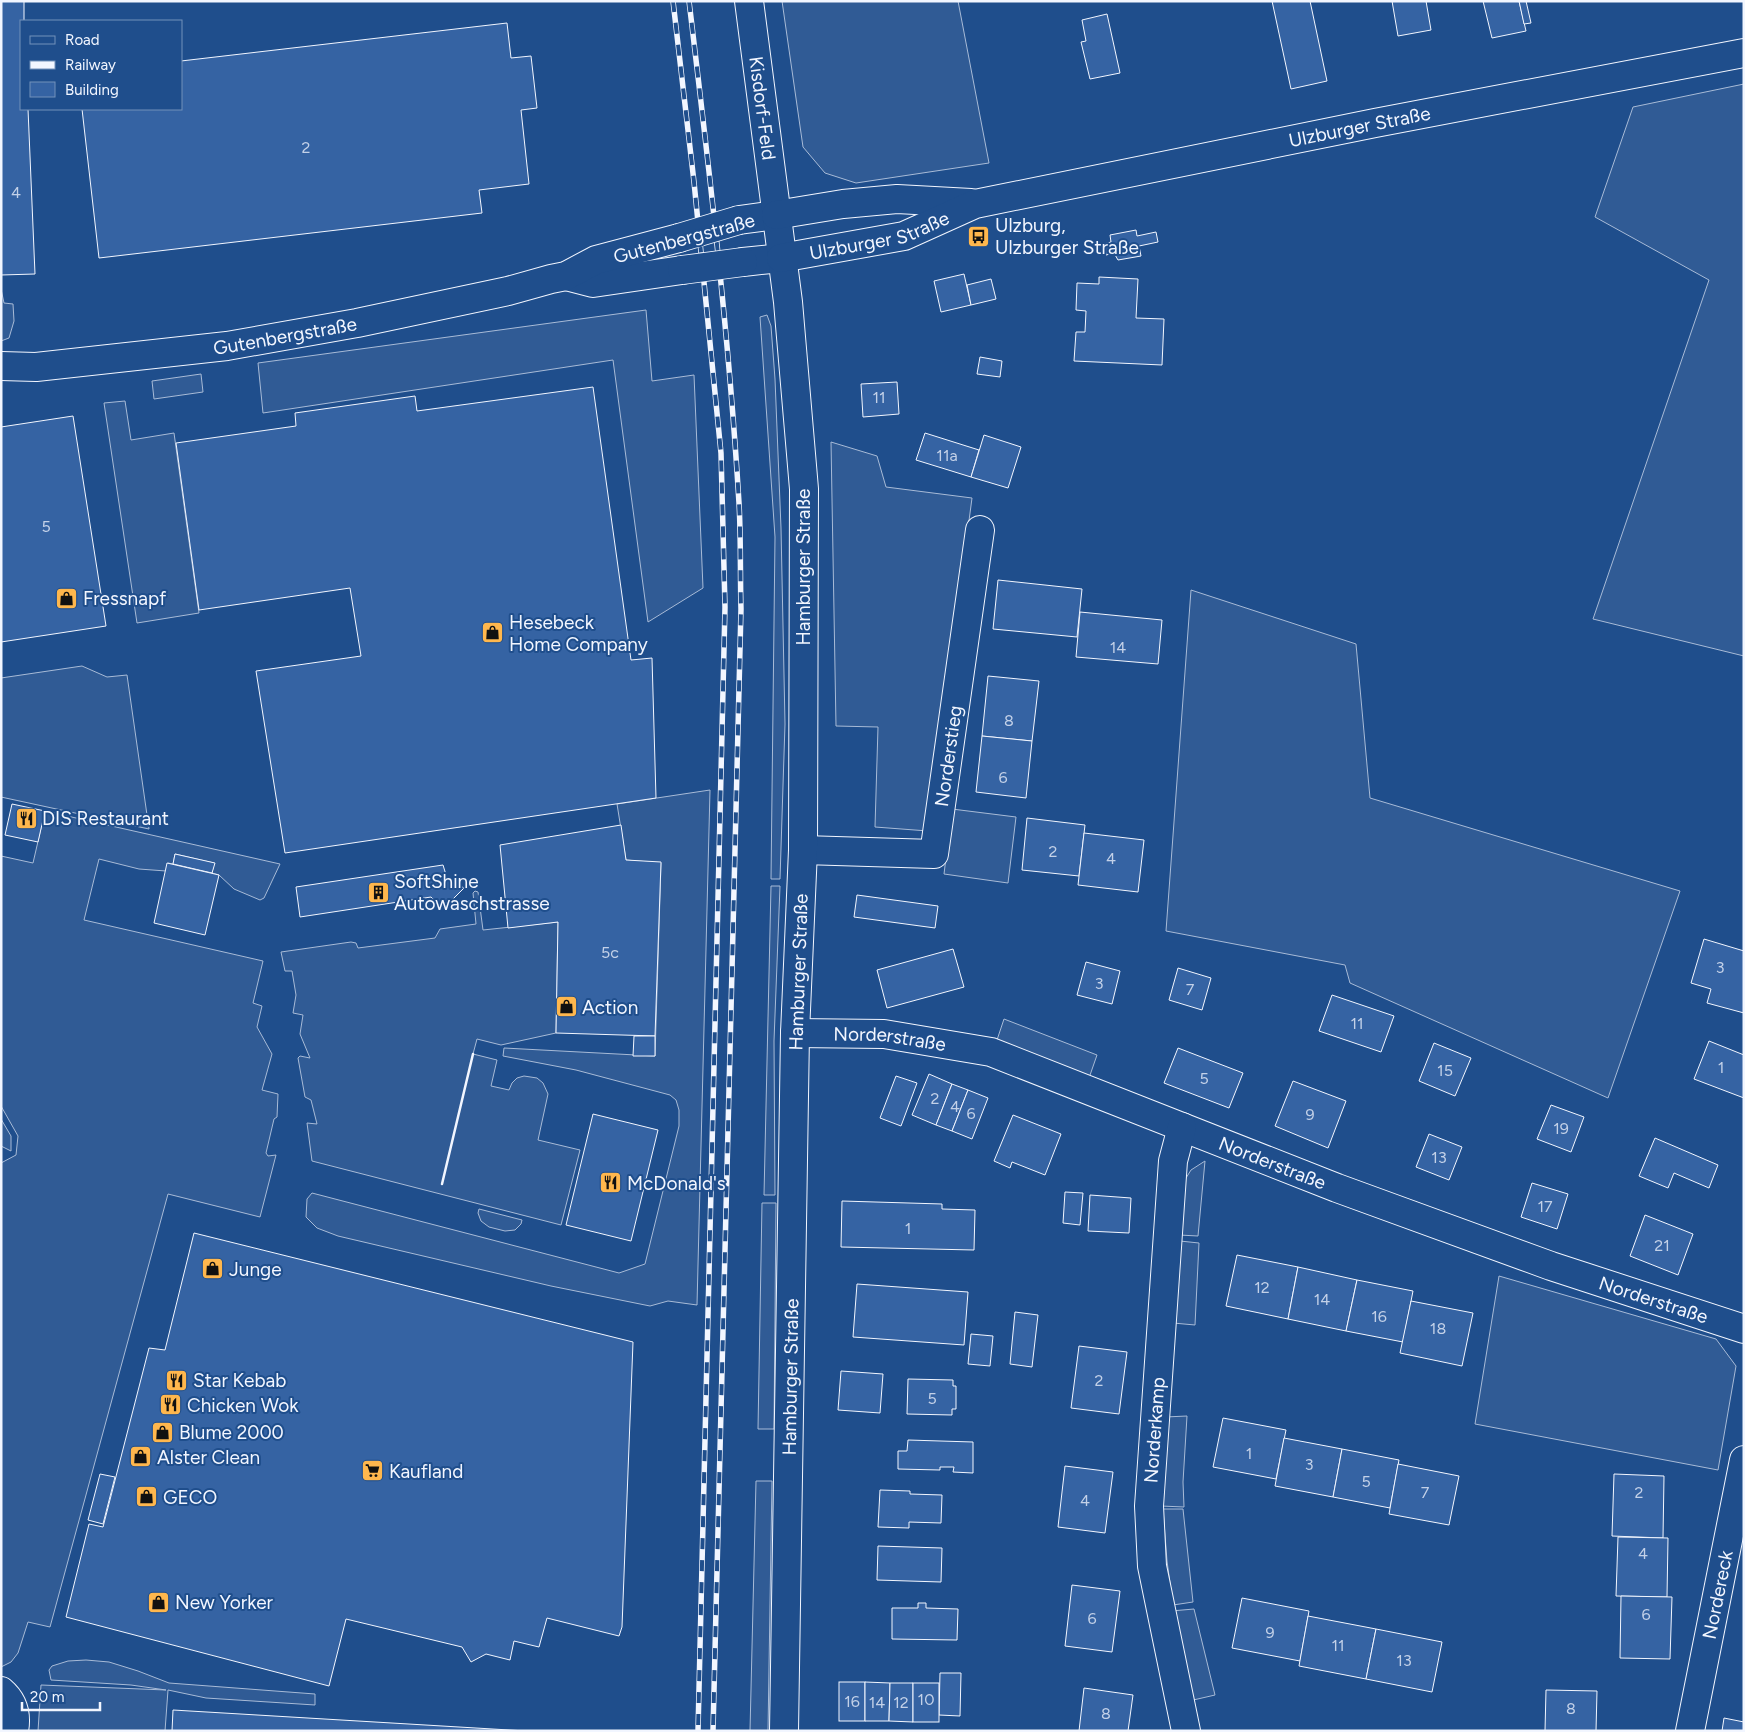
<svg xmlns="http://www.w3.org/2000/svg" width="1745" height="1732" font-family="Figtree,sans-serif">
	<style>
		.built { fill: #305b95; stroke: #a8bbd7 }
		.building { fill: #3563a3; stroke: #f2f6ff }
		.lines { fill: none; stroke-linecap: round; stroke-linejoin: round }
		.minor-casing { stroke: #f2f6ff; stroke-width: 30 }
		.major-casing { stroke: #f2f6ff; stroke-width: 30 }
		.minor { stroke: #1f4e8c; stroke-width: 28 }
		.major { stroke: #1f4e8c; stroke-width: 28 }
		.rail-casing { stroke: #f2f6ff; stroke-width: 5.5 }
		.rail { stroke: #1f4e8c; stroke-width: 4; stroke-dasharray: 11; stroke-linecap: butt }
		.minor-bridge-casing { stroke: #f2f6ff; stroke-width: 30; stroke-linecap: butt }
		.minor-bridge { stroke: #1f4e8c; stroke-width: 28 }
		.wall { stroke: #f2f6ff; stroke-width: 2.5 }
		.labels { text-anchor: middle; stroke-width: 4; stroke-linejoin: round; paint-order: stroke }
		.number-label { font-size: 16px; fill: #c3d1e8 }
		.street-label { font-size: 19px; fill: #f2f6ff; stroke: #1f4e8c }
		.poi-label { font-size: 19px; fill: #f2f6ff; stroke: #1f4e8c; text-anchor: start }
	</style>
	<rect width="100%" height="100%" fill="#1f4e8c"/>
	<!-- built -->
	<g class="built">
		<path d="M782,1H958L989,163L856,183L825,173L803,147Z"/>
		<path d="M1744,84V656L1593,619L1709,280L1595,217L1633,107Z"/>
		<path d="M1,289L4,303L13,304L14,321L9,338L1,341Z"/>
		<path d="M646,310L652,381L694,375L703,588L648,622L613,360L263,413L258,363Z"/>
		<path d="M767,315L771,326L775,379L781,528L785,724L780,879H771L775,537L760,317Z"/>
		<path d="M201,374L203,392L154,399L152,381Z"/>
		<path d="M125,401L131,440L174,433L199,613L137,623L104,403Z"/>
		<path d="M831,442L877,456L886,487L972,498L928,831L875,827L878,727L836,726Z"/>
		<path d="M1191,590L1356,644L1370,798L1680,891L1608,1098L1350,983L1345,965L1166,931Z"/>
		<path d="M82,666L107,677L127,675L149,829L1,797V678Z"/>
		<path d="M710,790L697,1305L668,1301L650,1306L551,1286L338,1236L317,1228L306,1217L307,1199L312,1193L619,1273L645,1264L679,1126V1110L676,1100L670,1095L655,1091L576,1070L503,1056L504,1048L655,1056L661,863L626,860L617,804Z"/>
		<path d="M952,809L1016,817L1008,883L944,874Z"/>
		<path d="M45,811L280,864L264,898L260,900L234,889L219,875L212,873L214,863L175,854L173,864L168,863L166,871L139,869L99,859L84,920L263,961L253,1003L262,1006L257,1027L272,1054L262,1090L278,1094L277,1117L274,1119L266,1153L268,1156L276,1155L260,1217L168,1194L50,1627L28,1622L18,1653L11,1662L1,1667V1163L16,1155L18,1136L1,1106V856L33,863Z"/>
		<path d="M771,886H780L774,1041L775,1195H764Z"/>
		<path d="M475,891L478,892L483,930L558,922L556,1033L501,1045L477,1039L473,1054L497,1060L491,1086L509,1090L512,1083L517,1078L524,1076L537,1078L543,1083L548,1094L538,1140L580,1150L561,1225L312,1161L307,1123L317,1124L311,1100L305,1097L298,1058L300,1056L310,1058L300,1034L303,1015L293,1013L296,995L292,971H285L281,952L351,942L356,943L358,948L435,938L440,929L476,924L473,893Z"/>
		<path d="M1004,1019L1097,1055L1089,1078L996,1043Z"/>
		<path d="M1,1119L11,1136V1151L1,1146Z"/>
		<path d="M1205,1161L1198,1236L1179,1235L1181,1186L1191,1170Z"/>
		<path d="M762,1203H776L774,1429H758Z"/>
		<path d="M479,1209L522,1220L521,1224L515,1230L505,1231L489,1227L481,1221L478,1213Z"/>
		<path d="M1180,1241L1199,1243L1195,1325L1173,1323Z"/>
		<path d="M1499,1276L1716,1339L1736,1366L1718,1470L1475,1424Z"/>
		<path d="M1187,1416L1183,1482L1184,1507L1161,1506L1165,1417Z"/>
		<path d="M756,1481H772L768,1731H750Z"/>
		<path d="M1163,1509H1183L1193,1602L1173,1605L1167,1561Z"/>
		<path d="M1194,1609L1215,1695L1189,1701L1171,1611Z"/>
		<path d="M86,1660L109,1662L138,1671L169,1683L315,1694V1705L206,1698L168,1690L165,1731H38L41,1685L166,1690L131,1685L51,1680L49,1670L52,1666L68,1661Z"/>
	</g>
	<!-- building -->
	<g class="building">
		<path d="M1,1H24V21H21V109H28L35,274L1,275Z"/>
		<path d="M1272,1H1310L1327,81L1291,89Z"/>
		<path d="M1392,1H1426L1431,30L1398,36Z"/>
		<path d="M1483,1H1519L1526,31L1492,38Z"/>
		<path d="M1519,1H1526L1531,23L1524,24Z"/>
		<path d="M1107,14L1120,73L1090,79L1081,42L1086,41L1082,20Z"/>
		<path d="M507,23L511,58L531,56L537,108L521,110L529,184L479,190L482,213L99,258L82,109H181V61Z"/>
		<path d="M1136,230L1137,236L1156,232L1158,242L1139,246L1141,256L1118,260L1114,253L1106,255L1104,244L1111,242L1110,235Z"/>
		<path d="M964,274L971,305L941,312L934,281Z"/>
		<path d="M1099,277L1138,279L1136,318L1164,319L1162,365L1074,361L1076,332H1085L1086,311L1076,310L1077,283L1099,284Z"/>
		<path d="M991,279L996,299L971,305L967,285Z"/>
		<path d="M980,357L1002,361L1000,377L977,374Z"/>
		<path d="M897,382L899,414L863,417L861,384Z"/>
		<path d="M593,387L631,660L652,658L656,798L285,853L256,671L361,656L350,588L199,610L176,443L296,426L295,413L415,396L417,411Z"/>
		<path d="M73,416L106,626L1,642V427Z"/>
		<path d="M925,433L979,450L971,477L916,460Z"/>
		<path d="M984,435L1021,447L1008,488L971,477Z"/>
		<path d="M998,580L1082,589L1077,637L993,629Z"/>
		<path d="M1080,612L1162,620L1158,664L1076,657Z"/>
		<path d="M988,676L1039,681L1032,741L982,736Z"/>
		<path d="M982,736L1032,741L1026,798L976,792Z"/>
		<path d="M12,804L45,811L38,842L5,835Z"/>
		<path d="M1027,818L1085,825L1079,876L1022,870Z"/>
		<path d="M621,825L626,860L661,862L655,1036L556,1033L558,922L508,928L500,845Z"/>
		<path d="M1084,833L1144,840L1138,892L1078,885Z"/>
		<path d="M175,854L215,863L212,873L173,864Z"/>
		<path d="M167,863L219,875L205,935L154,923Z"/>
		<path d="M443,865L447,878L464,888L443,909L431,897L300,917L296,887Z"/>
		<path d="M857,895L938,906L935,928L854,917Z"/>
		<path d="M1704,939L1744,951V1013L1707,1003L1711,989L1691,983Z"/>
		<path d="M953,949L964,987L887,1008L877,970Z"/>
		<path d="M1086,962L1120,971L1112,1004L1077,995Z"/>
		<path d="M1178,968L1211,978L1202,1010L1169,1000Z"/>
		<path d="M1332,995L1394,1016L1381,1052L1319,1031Z"/>
		<path d="M634,1036H655V1056H633Z"/>
		<path d="M1709,1041L1744,1055V1098L1694,1079Z"/>
		<path d="M1434,1043L1471,1058L1455,1096L1419,1081Z"/>
		<path d="M1178,1048L1243,1073L1229,1108L1164,1083Z"/>
		<path d="M929,1074L952,1084L936,1125L912,1115Z"/>
		<path d="M896,1076L917,1083L901,1126L880,1118Z"/>
		<path d="M1293,1081L1346,1101L1328,1148L1275,1126Z"/>
		<path d="M952,1084L968,1090L952,1131L936,1125Z"/>
		<path d="M968,1090L988,1098L972,1139L952,1131Z"/>
		<path d="M1551,1105L1584,1117L1571,1152L1537,1139Z"/>
		<path d="M593,1114L658,1130L631,1241L566,1225Z"/>
		<path d="M1013,1115L1061,1134L1045,1175L1012,1162L1010,1168L994,1161Z"/>
		<path d="M1429,1134L1462,1147L1449,1180L1416,1167Z"/>
		<path d="M1655,1138L1718,1165L1709,1188L1674,1173L1668,1188L1639,1176Z"/>
		<path d="M1532,1183L1568,1194L1557,1229L1521,1217Z"/>
		<path d="M1065,1192L1083,1193L1080,1225L1063,1223Z"/>
		<path d="M1090,1195L1131,1198L1129,1233L1088,1231Z"/>
		<path d="M842,1201L942,1204V1209L975,1210L974,1250L841,1247Z"/>
		<path d="M1645,1215L1693,1234L1678,1275L1630,1256Z"/>
		<path d="M194,1233L633,1342L622,1627L619,1636L547,1618L539,1647L514,1641L510,1660L486,1654L471,1662L462,1647L346,1619L329,1686L66,1617L89,1524L103,1527L149,1348L165,1350Z"/>
		<path d="M1237,1255L1298,1267L1288,1319L1226,1306Z"/>
		<path d="M1298,1267L1357,1280L1346,1331L1288,1319Z"/>
		<path d="M1357,1280L1413,1291L1403,1342L1346,1331Z"/>
		<path d="M857,1284L968,1292L964,1345L853,1337Z"/>
		<path d="M1411,1301L1473,1313L1462,1366L1400,1353Z"/>
		<path d="M1015,1312L1038,1315L1032,1367L1010,1364Z"/>
		<path d="M971,1334L993,1336L990,1366L968,1364Z"/>
		<path d="M1079,1346L1127,1352L1119,1414L1071,1408Z"/>
		<path d="M841,1371L883,1374L880,1413L838,1410Z"/>
		<path d="M908,1379L953,1380V1386H956V1409H952V1415L907,1414Z"/>
		<path d="M1223,1418L1286,1430L1276,1479L1213,1467Z"/>
		<path d="M1284,1438L1342,1449L1333,1497L1275,1486Z"/>
		<path d="M908,1440L973,1442V1473L953,1472L954,1467H940V1470L898,1469V1451H907Z"/>
		<path d="M1342,1449L1399,1460L1390,1508L1333,1497Z"/>
		<path d="M1398,1464L1459,1476L1449,1525L1389,1514Z"/>
		<path d="M1065,1466L1113,1472L1105,1533L1058,1527Z"/>
		<path d="M100,1474L115,1477L103,1524L88,1520Z"/>
		<path d="M1614,1474L1664,1476L1663,1538L1612,1536Z"/>
		<path d="M880,1490L910,1491V1494L942,1495L941,1523L909,1522V1528L878,1527Z"/>
		<path d="M1618,1537L1668,1538L1667,1597L1616,1596Z"/>
		<path d="M878,1546L942,1548L941,1582L877,1580Z"/>
		<path d="M1072,1585L1120,1591L1112,1652L1065,1646Z"/>
		<path d="M1621,1596L1672,1597L1670,1659L1620,1658Z"/>
		<path d="M1242,1598L1309,1611L1300,1661L1232,1648Z"/>
		<path d="M918,1603H926V1608L958,1609L957,1640L892,1639V1608H918Z"/>
		<path d="M1308,1616L1376,1629L1366,1679L1299,1666Z"/>
		<path d="M1376,1629L1442,1642L1432,1692L1366,1679Z"/>
		<path d="M940,1673H961L960,1716L939,1715Z"/>
		<rect x="839" y="1682" width="26" height="39"/>
		<path d="M865,1682L890,1683L889,1721H865Z"/>
		<path d="M890,1683H913V1722L889,1721Z"/>
		<rect x="913" y="1683" width="26" height="39"/>
		<path d="M1084,1688L1133,1695L1128,1731H1079Z"/>
		<path d="M1546,1690L1597,1691L1596,1731H1545Z"/>
		<path d="M173,1710L526,1731H172Z"/>
		<path d="M1724,1718L1744,1722V1731H1722Z"/>
	</g>
	<g class="lines">
		<defs>
			<g id="minor">
				<path d="M739,220L776,215"/>
				<path d="M743,262L781,258"/>
				<path d="M566,276L593,283L682,270"/>
				<path id="s1" d="M1,366L36,367L227,346L357,323L508,291L551,279L566,276L596,260L679,238"/>
				<path id="s2" d="M803,850L934,854L980,530"/>
				<path id="s3" d="M795,1033L884,1034L991,1052L1337,1188L1551,1266L1744,1329"/>
				<path d="M1182,1127L1173,1161L1149,1506L1152,1566L1186,1731"/>
				<path d="M1,1691C14,1702 17,1715 14,1731"/>
				<path id="s4" d="M1690,1731L1744,1460"/>
			</g>
			<g id="major">
				<path id="s5" d="M749,1L788,302L804,489L803,850L795,1033L784,1731"/>
				<path d="M776,215L843,204L897,199L971,203"/>
				<path id="s6" d="M781,258L904,236L975,204L1375,123L1744,53"/>
			</g>
		</defs>
		<!-- minor casing -->
		<use href="#minor" class="minor-casing"/>
		<!-- major casing -->
		<use href="#major" class="major-casing"/>
		<!-- minor -->
		<use href="#minor" class="minor"/>
		<!-- major -->
		<use href="#major" class="major"/>
		<defs>
			<g id="rail">
				<path d="M673,1L694,182L721,453L725,607L698,1731"/>
				<path d="M689,1C709,168 729,335 739,503C741,538 740,573 741,609L713,1731"/>
			</g>
		</defs>
		<!-- rail casing -->
		<use href="#rail" class="rail-casing"/>
		<!-- rail -->
		<use href="#rail" class="rail"/>
		<defs>
			<g id="minor-bridge">
				<path d="M679,238L739,220"/>
				<path d="M682,270L743,262"/>
			</g>
		</defs>
		<!-- minor-bridge casing -->
		<use href="#minor-bridge" class="minor-bridge-casing"/>
		<!-- minor-bridge -->
		<use href="#minor-bridge" class="minor-bridge"/>
		<!-- wall -->
		<path class="wall" d="M442,1184L473,1054"/>
	</g>
	<!-- icons -->
	<defs>
		<symbol id="bus-square" viewBox="-11 -11 22 22"><rect x="-9" y="-9" width="18" height="18" rx="4" fill="#ffb74d" stroke="#1f4e8c"/><path d="M-5-6H5V4H4V6H2V4H-2V6H-4V4H-5ZM-3.5-4V0h7V-4ZM-3.5 1.2v1.5H-2V1.2ZM2 1.2v1.5H3.5V1.2Z" fill="#111"/></symbol>
		<symbol id="shop-square" viewBox="-11 -11 22 22"><rect x="-9" y="-9" width="18" height="18" rx="4" fill="#ffb74d" stroke="#1f4e8c"/><path d="M-5-2.5h2.3a2.7 3.5 0 0 1 5.4 0H5L5.5 6h-11ZM-1.5-2.5h3a1.5 2.3 0 0 0-3 0Z" fill="#111"/></symbol>
		<symbol id="restaurant-square" viewBox="-11 -11 22 22"><rect x="-9" y="-9" width="18" height="18" rx="4" fill="#ffb74d" stroke="#1f4e8c"/><path d="M-5-6h1v4h1v-4h1v4h1v-4h1v5L-1.5 .5V6h-2V.5L-5-1ZM5-6V6H3V1.5H1.5Q1.5-4 5-6Z" fill="#111"/></symbol>
		<symbol id="building-square" viewBox="-11 -11 22 22"><rect x="-9" y="-9" width="18" height="18" rx="4" fill="#ffb74d" stroke="#1f4e8c"/><path d="M-4-6H4V6H1V3H-1V6H-4ZM-2.5-4.3h1.7v1.8h-1.7ZM.8-4.3h1.7v1.8H.8ZM-2.5-1h1.7V.8h-1.7ZM.8-1h1.7V.8H.8Z" fill="#111"/></symbol>
		<symbol id="supermarket-square" viewBox="-11 -11 22 22"><rect x="-9" y="-9" width="18" height="18" rx="4" fill="#ffb74d" stroke="#1f4e8c"/><path d="M-6-5.5h2.5l.6 2H6L4.5 2H-2.5L-4.4-4H-6ZM-1.5 3.2a1.3 1.3 0 1 0 .1 0ZM3 3.2a1.3 1.3 0 1 0 .1 0Z" fill="#111"/></symbol>
	</defs>
	<g fill-rule="evenodd">
		<use href="#bus-square" x="966" y="224" width="25" height="25"/>
		<use href="#shop-square" x="54" y="586" width="25" height="25"/>
		<use href="#shop-square" x="480" y="620" width="25" height="25"/>
		<use href="#restaurant-square" x="14" y="806" width="25" height="25"/>
		<use href="#building-square" x="366" y="880" width="25" height="25"/>
		<use href="#shop-square" x="554" y="994" width="25" height="25"/>
		<use href="#restaurant-square" x="598" y="1170" width="25" height="25"/>
		<use href="#shop-square" x="200" y="1256" width="25" height="25"/>
		<use href="#restaurant-square" x="164" y="1368" width="25" height="25"/>
		<use href="#restaurant-square" x="158" y="1392" width="25" height="25"/>
		<use href="#shop-square" x="150" y="1420" width="25" height="25"/>
		<use href="#shop-square" x="128" y="1444" width="25" height="25"/>
		<use href="#supermarket-square" x="360" y="1458" width="25" height="25"/>
		<use href="#shop-square" x="134" y="1484" width="25" height="25"/>
		<use href="#shop-square" x="146" y="1590" width="25" height="25"/>
	</g>
	<g class="labels">
		<!-- number labels -->
		<g class="number-label">
			<text x="306" y="153">2</text>
			<text x="16" y="198">4</text>
			<text x="879" y="403">11</text>
			<text x="947" y="461">11a</text>
			<text x="46" y="532">5</text>
			<text x="1118" y="653">14</text>
			<text x="1009" y="726">8</text>
			<text x="1003" y="783">6</text>
			<text x="1053" y="857">2</text>
			<text x="1111" y="864">4</text>
			<text x="610" y="958">5c</text>
			<text x="1720" y="973">3</text>
			<text x="1099" y="989">3</text>
			<text x="1190" y="995">7</text>
			<text x="1357" y="1029">11</text>
			<text x="1721" y="1073">1</text>
			<text x="1445" y="1076">15</text>
			<text x="1204" y="1084">5</text>
			<text x="935" y="1104">2</text>
			<text x="955" y="1112">4</text>
			<text x="971" y="1119">6</text>
			<text x="1310" y="1120">9</text>
			<text x="1561" y="1134">19</text>
			<text x="1439" y="1163">13</text>
			<text x="1545" y="1212">17</text>
			<text x="908" y="1234">1</text>
			<text x="1662" y="1251">21</text>
			<text x="1262" y="1293">12</text>
			<text x="1322" y="1305">14</text>
			<text x="1379" y="1322">16</text>
			<text x="1438" y="1334">18</text>
			<text x="1099" y="1386">2</text>
			<text x="932" y="1404">5</text>
			<text x="1249" y="1459">1</text>
			<text x="1309" y="1470">3</text>
			<text x="1366" y="1487">5</text>
			<text x="1425" y="1498">7</text>
			<text x="1639" y="1498">2</text>
			<text x="1085" y="1506">4</text>
			<text x="1643" y="1559">4</text>
			<text x="1646" y="1620">6</text>
			<text x="1092" y="1624">6</text>
			<text x="1270" y="1638">9</text>
			<text x="1338" y="1651">11</text>
			<text x="1404" y="1666">13</text>
			<text x="926" y="1705">10</text>
			<text x="852" y="1707">16</text>
			<text x="877" y="1708">14</text>
			<text x="901" y="1708">12</text>
			<text x="1571" y="1714">8</text>
			<text x="1106" y="1719">8</text>
		</g>
		<!-- street labels -->
		<g class="street-label">
			<text dy="7" stroke="none"><textPath href="#s5" startOffset="108">Kisdorf-Feld</textPath></text>
			<text dy="7" stroke="none"><textPath href="#s6" startOffset="595">Ulzburger Straße</textPath></text>
			<text dy="7" stroke="none"><textPath href="#s6" startOffset="101">Ulzburger Straße</textPath></text>
			<text transform="translate(684 238) rotate(-15)" y="7">Gutenbergstraße</text>
			<text dy="7" stroke="none"><textPath href="#s1" startOffset="286">Gutenbergstraße</textPath></text>
			<text transform="translate(803 567) rotate(-90)" y="7">Hamburger Straße</text>
			<text dy="7" stroke="none"><textPath href="#s2" startOffset="230">Norderstieg</textPath></text>
			<text transform="translate(798 972) rotate(-88)" y="7">Hamburger Straße</text>
			<text dy="7" stroke="none"><textPath href="#s3" startOffset="95">Norderstraße</textPath></text>
			<text dy="7" stroke="none"><textPath href="#s3" startOffset="500">Norderstraße</textPath></text>
			<text dy="7" stroke="none"><textPath href="#s3" startOffset="905">Norderstraße</textPath></text>
			<text transform="translate(790 1377) rotate(-89)" y="7">Hamburger Straße</text>
			<text transform="translate(1154 1430) rotate(-86)" y="7">Norderkamp</text>
			<text dy="7" stroke="none"><textPath href="#s4" startOffset="139">Nordereck</textPath></text>
		</g>
		<!-- poi labels -->
		<g class="poi-label">
			<text x="995" y="232">Ulzburg,<tspan x="995" dy="22">Ulzburger Straße</tspan></text>
			<text x="83" y="605">Fressnapf</text>
			<text x="509" y="629">Hesebeck<tspan x="509" dy="22">Home Company</tspan></text>
			<text x="42" y="825">DIS Restaurant</text>
			<text x="394" y="888">SoftShine<tspan x="394" dy="22">Autowaschstrasse</tspan></text>
			<text x="582" y="1014">Action</text>
			<text x="627" y="1190">McDonald's</text>
			<text x="229" y="1276">Junge</text>
			<text x="193" y="1387">Star Kebab</text>
			<text x="187" y="1412">Chicken Wok</text>
			<text x="179" y="1439">Blume 2000</text>
			<text x="157" y="1464">Alster Clean</text>
			<text x="389" y="1478">Kaufland</text>
			<text x="163" y="1504">GECO</text>
			<text x="175" y="1609">New Yorker</text>
		</g>
	</g>
	<!-- border -->
	<rect width="1745" height="1732" fill="none" stroke="#f2f6ff" stroke-width="5"/>
	<!-- legend -->
	<rect x="20" y="20" width="162" height="90" fill="#1f4e8c" stroke="#7391ba"/>
	<rect x="30" y="36" width="25" height="8" fill="#1f4e8c" stroke="#7391ba"/>
	<text x="65" y="45" font-size="15" fill="#f2f6ff">Road</text>
	<rect x="30" y="61" width="25" height="8" fill="#f2f6ff" stroke="#7391ba"/>
	<text x="65" y="70" font-size="15" fill="#f2f6ff">Railway</text>
	<rect x="30" y="82" width="25" height="15" fill="#3563a3" stroke="#7391ba"/>
	<text x="65" y="95" font-size="15" fill="#f2f6ff">Building</text>
	<!-- scale -->
	<path d="M22 1702v8h78v-8" fill="none" stroke="#f2f6ff" stroke-width="2.5"/>
	<text x="30" y="1702" font-size="15" fill="#f2f6ff" stroke="#1f4e8c" stroke-width="4" paint-order="stroke">20 m</text>
</svg>
